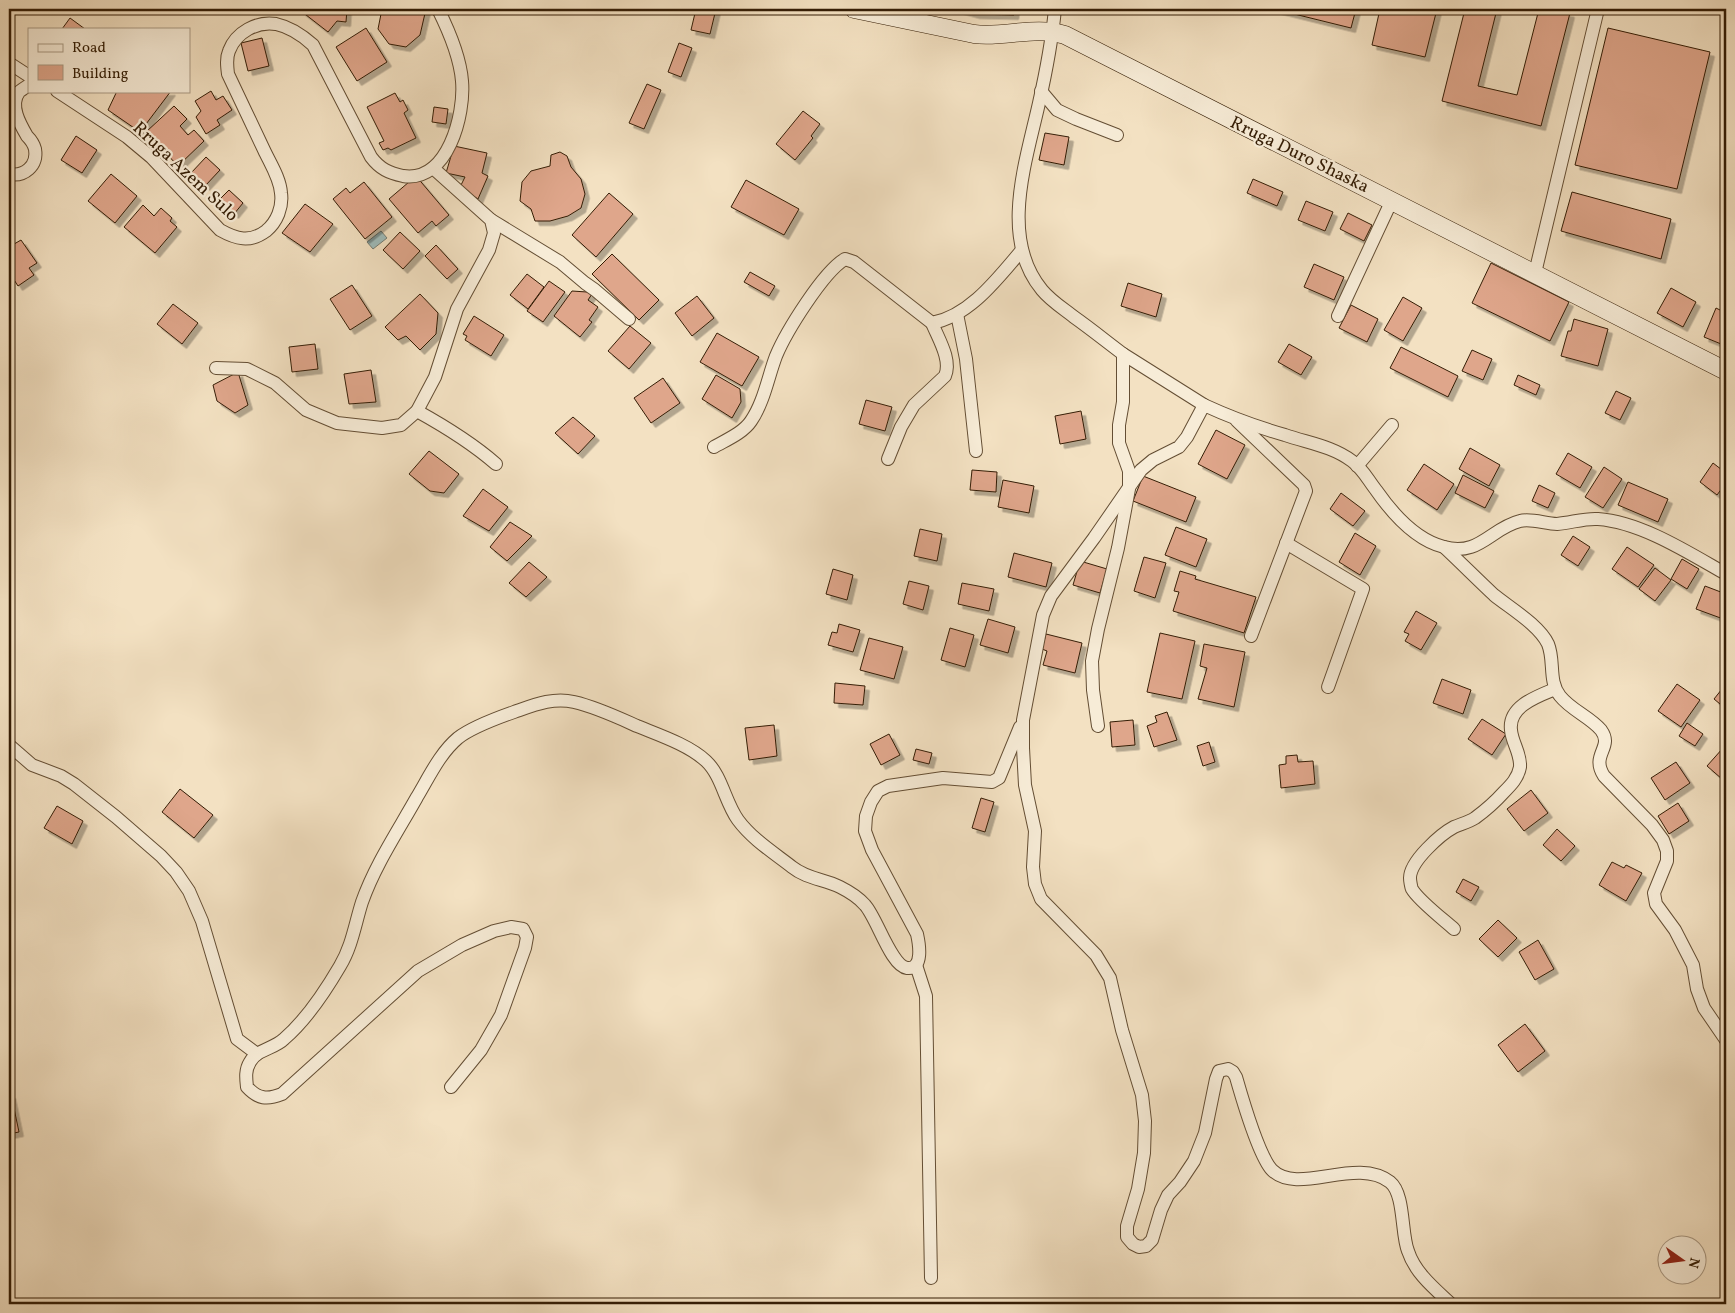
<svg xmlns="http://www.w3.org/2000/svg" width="1735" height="1313" font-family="Vollkorn,serif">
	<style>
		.water { fill: #9ebcbb; stroke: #747c72 }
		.building { fill: #dfa68b; stroke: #341d05; filter: url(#shadow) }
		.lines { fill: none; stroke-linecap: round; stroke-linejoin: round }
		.minor-casing { stroke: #644e34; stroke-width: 14 }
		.secondary-casing { stroke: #341d05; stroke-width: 19 }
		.minor { stroke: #f7ecd7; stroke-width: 12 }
		.secondary { stroke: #f7ecd7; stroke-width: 18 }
		.labels { text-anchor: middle; stroke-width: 4.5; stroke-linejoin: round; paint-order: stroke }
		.street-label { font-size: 18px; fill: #341d05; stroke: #f7ecd7 }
	</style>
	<defs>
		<filter id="shadow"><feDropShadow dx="4.5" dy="4.5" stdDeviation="0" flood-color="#0004"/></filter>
	</defs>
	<rect width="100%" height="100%" fill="#f3e1c2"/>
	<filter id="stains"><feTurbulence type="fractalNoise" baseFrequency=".004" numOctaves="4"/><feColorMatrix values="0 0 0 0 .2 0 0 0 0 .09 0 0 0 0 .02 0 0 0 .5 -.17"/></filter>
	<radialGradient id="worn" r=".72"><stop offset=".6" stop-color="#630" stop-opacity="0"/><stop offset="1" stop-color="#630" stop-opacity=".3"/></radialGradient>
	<!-- water -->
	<path class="water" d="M381,231L387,238L373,249L367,242Z"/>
	<!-- building -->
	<g class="building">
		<path d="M303,9H347L346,22L337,21L328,32L301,11Z"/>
		<path d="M382,9H426L420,35L406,47L389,44L378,29Z"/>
		<path d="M696,9H716L710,34L691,30Z"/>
		<path d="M957,9H1015L1014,15L975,14Z"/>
		<path d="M1274,9H1356L1351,28Z"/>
		<path d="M1380,9H1437L1425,57L1372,45Z"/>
		<path d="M1465,9H1497L1478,86L1517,95L1539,9H1553L1570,13L1541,126L1442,101Z"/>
		<path d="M70,18L85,29H62Z"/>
		<path d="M366,28L387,62L357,81L336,47Z"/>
		<path d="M1608,28L1710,52L1677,189L1575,165Z"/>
		<path d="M262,38L269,66L248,71L241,43Z"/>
		<path d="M679,43L692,48L681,77L668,72Z"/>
		<path d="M647,84L661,90L644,129L629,123Z"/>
		<path d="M117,91H171L140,132L108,110Z"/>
		<path d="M211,91L216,100L223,96L232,110L217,120L220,125L206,134L196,117L201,111L195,101Z"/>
		<path d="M395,93L400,102L403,100L408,110L404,113L416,138L391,150L388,148L383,150L379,143L384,141L367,107Z"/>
		<path d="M174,106L187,119L180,126L188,135L194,130L204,141L178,166L146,132Z"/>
		<path d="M434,107L448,109L446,124L432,122Z"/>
		<path d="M803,111L820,124L811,136L813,138L795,160L776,144Z"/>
		<path d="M1045,133L1069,137L1064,165L1039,160Z"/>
		<path d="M76,136L97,150L82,173L61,160Z"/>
		<path d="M454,146L487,153L482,173L488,176L478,199L460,187L465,177L446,173Z"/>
		<path d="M560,152L567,156L571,167L581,179L585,194L581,208L568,216L550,221H535L531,209L520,201L522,182L531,171L550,166L551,155Z"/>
		<path d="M206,157L220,170L205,186L191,173Z"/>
		<path d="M111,174L137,196L115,223L88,201Z"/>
		<path d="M416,176L449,215L436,226L432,221L418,233L389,199Z"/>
		<path d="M1253,179L1283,192L1277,206L1247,193Z"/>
		<path d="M746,180L799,209L784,235L731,207Z"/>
		<path d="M364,182L392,217L365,239L333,199L346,188L350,193Z"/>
		<path d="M229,190L243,203L234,214L219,200Z"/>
		<path d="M1572,192L1671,219L1661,259L1561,231Z"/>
		<path d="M609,193L633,214L596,257L572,235Z"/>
		<path d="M1306,201L1333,212L1325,231L1298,220Z"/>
		<path d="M305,204L333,224L310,252L282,233Z"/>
		<path d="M143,205L154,216L161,208L172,218L170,221L177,227L155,253L124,227Z"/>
		<path d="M1348,213L1372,225L1364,241L1340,229Z"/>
		<path d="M400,232L420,251L403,269L383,250Z"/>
		<path d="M21,240L37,263L29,268L34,275L18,286L9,272V247Z"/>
		<path d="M436,245L458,269L447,279L425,256Z"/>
		<path d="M612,254L659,300L639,320L592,274Z"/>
		<path d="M1491,263L1569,302L1550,341L1472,303Z"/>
		<path d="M1314,264L1344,277L1334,300L1304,287Z"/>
		<path d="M750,272L775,286L769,296L744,282Z"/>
		<path d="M527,274L544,287L528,309L510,295Z"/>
		<path d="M549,281L565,292L543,322L527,311Z"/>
		<path d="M1128,283L1162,294L1156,317L1121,306Z"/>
		<path d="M352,285L372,316L350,330L330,299Z"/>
		<path d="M1671,288L1696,302L1683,327L1657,313Z"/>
		<path d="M572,291L587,292L592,294L588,300L598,307L589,320L592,322L580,337L554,316Z"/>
		<path d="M420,294L438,313L436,334L420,350L406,336L398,340L385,327Z"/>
		<path d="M697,296L714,318L692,336L675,313Z"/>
		<path d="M1403,297L1422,308L1403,341L1384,330Z"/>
		<path d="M173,304L198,323L182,344L157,324Z"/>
		<path d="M1351,305L1378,319L1367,342L1339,328Z"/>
		<path d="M1716,308L1726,313V346L1704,337Z"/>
		<path d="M474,316L504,335L491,356L465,340L467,336L463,334Z"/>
		<path d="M1574,319L1608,329L1598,366L1561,356L1568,331H1571Z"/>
		<path d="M630,326L651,343L629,369L608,351Z"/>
		<path d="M717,333L759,357L742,386L700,362Z"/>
		<path d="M315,344L318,369L292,372L289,347Z"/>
		<path d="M1289,344L1312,357L1301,375L1278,362Z"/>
		<path d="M1401,347L1458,376L1448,397L1390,368Z"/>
		<path d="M1472,350L1492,359L1483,380L1462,371Z"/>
		<path d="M371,370L376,402L349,404L344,374Z"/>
		<path d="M238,372L248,405L235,413L217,401L213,385Z"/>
		<path d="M716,375L740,389L741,402L732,418L702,399Z"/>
		<path d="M1518,375L1540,385L1536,395L1514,385Z"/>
		<path d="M663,378L680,403L651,423L634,398Z"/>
		<path d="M1616,391L1631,398L1620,420L1605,413Z"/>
		<path d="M866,400L892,407L885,431L859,424Z"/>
		<path d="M1081,411L1086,439L1060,444L1055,416Z"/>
		<path d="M573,417L595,436L578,454L555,433Z"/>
		<path d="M1216,430L1245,445L1227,479L1198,464Z"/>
		<path d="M1470,448L1500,465L1489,486L1459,469Z"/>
		<path d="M429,451L459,474L444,493L430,491L409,474Z"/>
		<path d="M1568,453L1592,467L1580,488L1556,474Z"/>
		<path d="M1713,463L1726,473V483L1717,495L1700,482Z"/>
		<path d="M1424,464L1454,484L1437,510L1407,490Z"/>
		<path d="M1604,467L1622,479L1603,508L1585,497Z"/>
		<path d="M972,470L997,472L996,492L970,490Z"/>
		<path d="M1463,475L1494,491L1485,508L1455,493Z"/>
		<path d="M1143,476L1196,497L1186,522L1133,501Z"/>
		<path d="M1003,480L1034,486L1029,513L998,507Z"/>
		<path d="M1628,482L1668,499L1658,522L1618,505Z"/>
		<path d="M1539,485L1555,493L1548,508L1532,501Z"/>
		<path d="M483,489L508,507L489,531L463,516Z"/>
		<path d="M1341,493L1365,511L1353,526L1330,509Z"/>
		<path d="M510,522L532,536L507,561L490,547Z"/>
		<path d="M1176,527L1207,539L1196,567L1165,555Z"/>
		<path d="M920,529L942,534L937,561L914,556Z"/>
		<path d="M1355,533L1376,546L1360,575L1339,562Z"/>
		<path d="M1573,536L1590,547L1578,566L1561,555Z"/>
		<path d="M1627,547L1654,565L1638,587L1612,569Z"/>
		<path d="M1014,553L1052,563L1046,587L1008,577Z"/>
		<path d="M1144,557L1166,563L1155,598L1134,591Z"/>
		<path d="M1682,559L1699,569L1687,589L1671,579Z"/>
		<path d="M1080,561L1107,569L1100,593L1073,585Z"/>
		<path d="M529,562L547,577L526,597L509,583Z"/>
		<path d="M1655,568L1671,580L1655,601L1639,589Z"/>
		<path d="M833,569L853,575L847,600L826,594Z"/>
		<path d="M1180,571L1196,576L1195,579L1256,597L1244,633L1173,611L1179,592L1174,591Z"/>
		<path d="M909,581L929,586L923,610L903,604Z"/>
		<path d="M962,583L994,589L989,611L958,604Z"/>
		<path d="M1705,586L1726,594V620L1696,609Z"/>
		<path d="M1416,611L1437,623L1421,650L1405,641L1409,634L1404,632Z"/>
		<path d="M988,619L1015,627L1008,653L980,645Z"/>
		<path d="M839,624L860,630L853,652L828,645L832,632L837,633Z"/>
		<path d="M950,628L974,635L965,667L941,660Z"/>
		<path d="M1160,633L1195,641L1182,699L1147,692Z"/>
		<path d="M1046,634L1082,643L1075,673L1043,665L1047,651L1042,649Z"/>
		<path d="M869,638L903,647L894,679L860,670Z"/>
		<path d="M1204,644L1245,652L1234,707L1198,699L1207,668L1200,666Z"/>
		<path d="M1442,679L1471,690L1463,714L1433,703Z"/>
		<path d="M835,683L865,686L863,705L834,703Z"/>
		<path d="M1677,684L1700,700L1681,727L1658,711Z"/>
		<path d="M1726,684V709L1714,699Z"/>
		<path d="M1167,712L1177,740L1154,747L1147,726L1157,722L1155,716Z"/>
		<path d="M1482,719L1506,734L1492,755L1468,739Z"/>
		<path d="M1133,720L1135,745L1112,747L1110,722Z"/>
		<path d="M1687,723L1703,734L1695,746L1679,736Z"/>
		<path d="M774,725L777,756L749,760L745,728Z"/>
		<path d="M889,734L900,755L881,765L870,744Z"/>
		<path d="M1209,742L1215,762L1203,766L1197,746Z"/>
		<path d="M1723,748L1726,751V774L1722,779L1707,766Z"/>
		<path d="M916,749L932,753L929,764L913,760Z"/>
		<path d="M1297,755L1298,762L1313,761L1315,784L1281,788L1279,765L1286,764V756Z"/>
		<path d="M1676,762L1690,783L1665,800L1651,778Z"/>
		<path d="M180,789L213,815L194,838L162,812Z"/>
		<path d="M1531,790L1548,813L1524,831L1507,809Z"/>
		<path d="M981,798L994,802L985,832L972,828Z"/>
		<path d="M1678,803L1689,821L1669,834L1658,816Z"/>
		<path d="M57,806L83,821L72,844L44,828Z"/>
		<path d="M1557,829L1575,846L1561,861L1543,845Z"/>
		<path d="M1612,862L1624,868L1626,865L1642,873L1626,901L1599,885Z"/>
		<path d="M1463,879L1479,887L1471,901L1456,892Z"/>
		<path d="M1498,920L1517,938L1498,957L1479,939Z"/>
		<path d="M1538,940L1554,969L1535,980L1519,952Z"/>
		<path d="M1525,1024L1545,1051L1518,1072L1498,1045Z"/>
		<path d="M9,1094H11L19,1132L9,1134Z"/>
	</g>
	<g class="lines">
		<defs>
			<g id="minor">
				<path d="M1055,9C1052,40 1046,72 1039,103C1026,162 999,238 1042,290C1051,301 1064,309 1074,317C1091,329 1107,342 1123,354V402L1119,425V443L1129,471V489L1118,548L1098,629L1092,661L1093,690L1098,726"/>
				<path d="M9,63L29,76"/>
				<path d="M57,91L127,137L151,157L220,230C236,239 250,243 266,231C277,222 283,207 281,193C280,178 270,163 264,150C252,125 240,99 228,74C227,66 226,58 229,51C236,32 257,21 276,24C290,27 302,35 313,45L371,157C380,169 389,173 403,176C448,183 465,114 462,81C460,56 449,31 438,9"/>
				<path d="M1041,91L1057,110L1076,119L1117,135"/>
				<path d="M9,174C24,177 38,166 35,149C34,145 30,139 27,136C20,124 9,105 19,92C21,90 26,87 29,85"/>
				<path d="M491,220L560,262L585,283L595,290L629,319"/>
				<path d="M1535,273L1598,9"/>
				<path d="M957,314L966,359L976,451"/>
				<path d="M1338,316L1392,200"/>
				<path d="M1123,354L1204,405"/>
				<path d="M216,368L247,369L275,383L306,410L337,423L382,428L401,425L417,411L435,377L457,309L489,250L494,233L491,220L433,168"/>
				<path d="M417,411C446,427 472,443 496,464"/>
				<path d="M1237,421L1304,485L1306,491L1251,636"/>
				<path d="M714,447C726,440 743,433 751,421C764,402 768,377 776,356C786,332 823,272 845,259L854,262L932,323C970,316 998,278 1022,250"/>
				<path d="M888,459L901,427L914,405L945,376C952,360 938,338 932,323"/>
				<path d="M1357,466L1392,425"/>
				<path d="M1286,543L1363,589L1328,687"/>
				<path d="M1444,547C1461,563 1477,579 1494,595C1510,608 1539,625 1548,644C1555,661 1548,681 1560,696C1571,710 1590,717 1601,730C1614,748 1590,754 1604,776L1652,825L1663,840L1667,851V861L1654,893L1656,904L1675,930L1693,965L1697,989L1704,1008L1726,1040"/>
				<path d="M9,745L32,765L61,776L74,784L116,817L161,856L176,872L189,891L202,921L237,1039L257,1054"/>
				<path d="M1454,929C1444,920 1418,900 1412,889C1411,887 1410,880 1410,878C1410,861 1441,834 1454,827C1461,824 1469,822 1475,818C1486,810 1495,802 1504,792C1511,785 1518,778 1520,767C1521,753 1512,743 1511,730C1508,706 1538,696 1555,689"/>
				<path d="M916,965L926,996L931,1278"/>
				<path d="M451,1087L481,1050L501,1015L525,948L527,937L523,929L511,927L494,931L462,945L418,971L282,1094C267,1100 258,1099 247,1087C246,1078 245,1070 250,1062C257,1049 274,1049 284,1039C305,1021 326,990 340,966C352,946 355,924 362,902C375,865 398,831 417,797C429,777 440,753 458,738C472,727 497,718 514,712C534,705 553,697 574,702C596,707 617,717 637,726C659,735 689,745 706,761C722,776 725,802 738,820C752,839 774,853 792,867C807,879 824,879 840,887C848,891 859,898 865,905C877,918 891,966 907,968C924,970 919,943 917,934L872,850L865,831L866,816L871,802L878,791L888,786L943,778L992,782L999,778L1020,727"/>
				<path d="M1451,1304C1435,1289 1415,1273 1408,1251C1401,1234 1405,1194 1390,1182C1356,1156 1298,1196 1272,1170C1259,1156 1242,1098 1236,1077L1233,1072L1228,1069L1219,1071L1216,1079L1205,1133L1194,1161L1180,1182L1168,1195L1161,1210L1152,1240L1146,1246L1139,1247L1133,1244L1127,1237V1226L1138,1189L1144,1153L1145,1121L1142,1095L1122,1030L1110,978L1096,955L1041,899L1035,884L1033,867L1035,831L1025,785L1023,748V720L1043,615L1051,596L1094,538L1141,470L1153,460L1179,447L1187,437L1204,405C1230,417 1257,427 1285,435C1308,443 1332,446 1352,461C1363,469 1368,480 1376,490C1392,513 1416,540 1444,547C1479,557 1491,528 1520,521C1531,518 1546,524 1557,524C1571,523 1584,518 1598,519C1641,522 1689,553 1726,574"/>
			</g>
			<path id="secondary" d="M854,9L974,34C1005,38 1035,25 1065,35L1726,371"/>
		</defs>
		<!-- minor casing -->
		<use href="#minor" class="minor-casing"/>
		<!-- secondary casing -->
		<use href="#secondary" class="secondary-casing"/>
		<!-- minor -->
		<use href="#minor" class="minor"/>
		<!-- secondary -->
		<use href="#secondary" class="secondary"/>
	</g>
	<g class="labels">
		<!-- street labels -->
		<g class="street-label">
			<text transform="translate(1300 154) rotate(26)" y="6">Rruga Duro Shaska</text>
			<text transform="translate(186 171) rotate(43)" y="6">Rruga Azem Sulo</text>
		</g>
	</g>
	<!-- margin -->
	<rect width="1735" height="1313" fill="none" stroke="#f3e1c2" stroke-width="30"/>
	<rect x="10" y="10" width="1715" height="1293" fill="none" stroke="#341d05" stroke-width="2.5"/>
	<rect x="15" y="15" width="1705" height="1283" fill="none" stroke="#341d05"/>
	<!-- legend -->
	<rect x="28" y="28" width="162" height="65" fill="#f7ecd7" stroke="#a99983"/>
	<rect x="38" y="44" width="25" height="8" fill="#f7ecd7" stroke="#a99983"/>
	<text x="72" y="52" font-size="15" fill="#341d05">Road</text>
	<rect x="38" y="65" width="25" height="15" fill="#dfa68b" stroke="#a99983"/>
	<text x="72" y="78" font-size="15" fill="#341d05">Building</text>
	<!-- north arrow -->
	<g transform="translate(1682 1260) rotate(104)"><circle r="24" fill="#f7ecd7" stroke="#a99983"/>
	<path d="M0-4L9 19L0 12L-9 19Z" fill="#8f2418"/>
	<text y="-8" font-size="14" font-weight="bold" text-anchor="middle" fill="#341d05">N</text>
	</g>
	<rect width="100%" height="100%" filter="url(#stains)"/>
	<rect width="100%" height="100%" fill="url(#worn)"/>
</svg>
